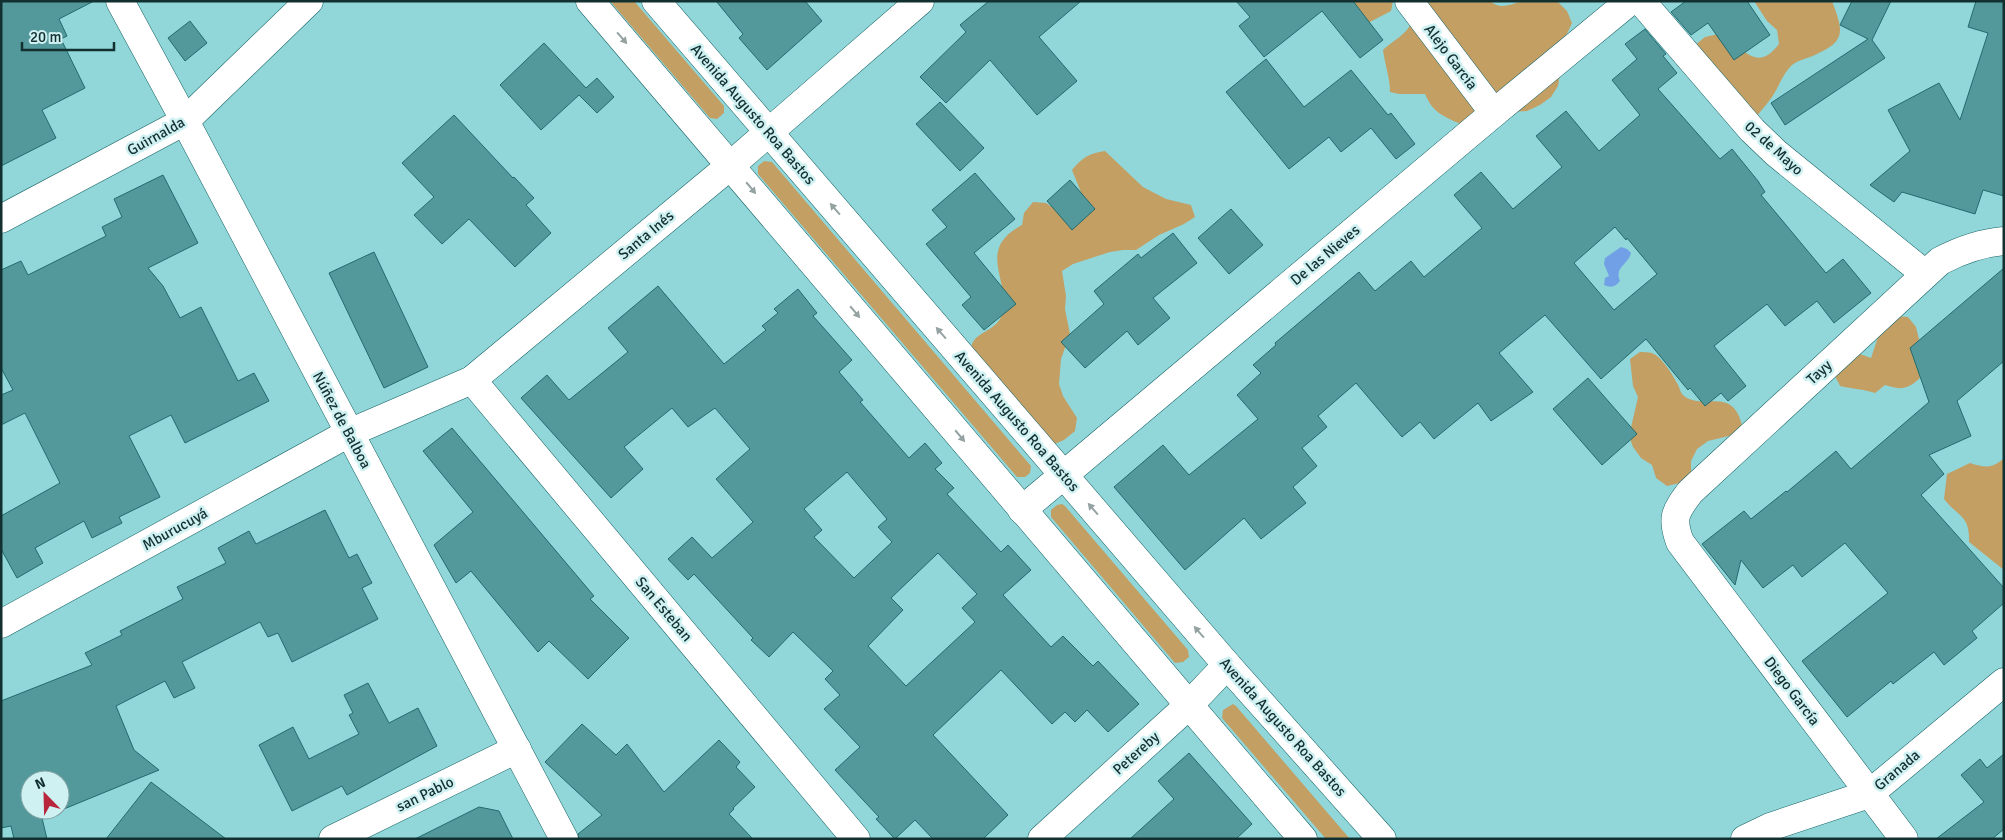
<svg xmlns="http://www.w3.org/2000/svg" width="2005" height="840" font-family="Signika,sans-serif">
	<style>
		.green { fill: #c39f64 }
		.water { fill: #72a0e6 }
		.building { fill: #53989b; stroke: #226b6e; fill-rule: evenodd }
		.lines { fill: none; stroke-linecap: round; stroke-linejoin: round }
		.minor-casing { stroke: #156264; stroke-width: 29 }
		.secondary-casing { stroke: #156264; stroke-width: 29 }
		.minor { stroke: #fff; stroke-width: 28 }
		.secondary { stroke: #fff; stroke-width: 28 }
		.oneway { fill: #95a2a2 }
		.labels { text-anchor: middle; stroke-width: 5; stroke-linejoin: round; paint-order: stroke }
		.street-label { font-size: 15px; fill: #133031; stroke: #cff1f2 }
	</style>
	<rect width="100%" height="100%" fill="#91d7da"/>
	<!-- green -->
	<g class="green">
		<path d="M610,1H634L724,106V113L717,119L710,118Z"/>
		<path d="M1347,1H1393L1391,11L1368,23Z"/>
		<path d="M1412,1H1490C1501,11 1512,3 1525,1C1535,0 1548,1 1558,2L1567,11L1572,23L1566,36L1558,86L1551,97L1540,105L1527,111L1514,112L1464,126C1445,116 1434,115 1425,94H1399L1390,92C1390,78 1385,65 1383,50C1391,42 1409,33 1411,22C1413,16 1412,8 1412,1Z"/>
		<path d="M1754,1H1832C1845,35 1845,42 1810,57C1804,59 1797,61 1792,65C1783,74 1780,84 1774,94C1769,102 1762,109 1757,116C1737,110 1706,108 1698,86C1694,75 1695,58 1694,46L1705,37L1718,34C1725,39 1733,43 1739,48C1756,61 1765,62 1779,44L1777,30L1767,21Z"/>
		<path d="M1105,151L1143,187L1166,199L1191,205L1195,217L1184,224L1159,235L1136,250H1123L1110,252L1073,264L1062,271L1066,296L1065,309L1070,334L1061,359L1059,384L1063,396L1077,418L1075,431L1064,440L1052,445L968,353C970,349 972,343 975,339C983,331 999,327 1002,314C1011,279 975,250 1022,225L1024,213L1033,202L1046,203L1056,210L1087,207L1072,170C1082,158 1089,153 1105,151Z"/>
		<path d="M764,161L772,162L1031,466L1030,473L1025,477H1017L758,174V166Z"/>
		<path d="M1896,316L1908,317L1916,327L1919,339L1915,352L1920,378C1907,390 1901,390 1885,385L1875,393C1864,389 1852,389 1840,386L1834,374L1847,355L1860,354L1871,358L1879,334Z"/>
		<path d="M1640,352C1643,352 1649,352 1652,353C1662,357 1672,374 1677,383C1679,386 1680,391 1682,394C1701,413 1732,384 1742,425L1733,435L1708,441L1697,449L1691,461V474L1680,483L1667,486L1656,478L1652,465L1641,458L1633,447L1629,436L1638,397L1633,386L1630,359Z"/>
		<path d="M2004,458V570L1969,542C1970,515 1958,517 1944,499L1947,474L1970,463C1985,468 1992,469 2004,458Z"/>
		<path d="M1062,504L1065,506L1188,650L1189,657L1183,662L1175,663L1051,517V510L1057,505Z"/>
		<path d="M1233,704L1236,706L1350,839H1326L1222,718L1223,710Z"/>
	</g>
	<!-- water -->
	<path class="water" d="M1621,247L1627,249L1631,253C1628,265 1614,267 1620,281C1615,287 1612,288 1604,285L1605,278L1609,276L1604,264L1605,258Z"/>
	<!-- building -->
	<g class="building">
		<path d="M1,1H94L59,19L67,36L61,39L85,88L42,110L56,138L1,166Z"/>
		<path d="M716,1H805L822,21L767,70L739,38L743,34Z"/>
		<path d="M989,1H1081L1039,37L1077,81L1037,115L990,60L946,103L920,77L966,32L960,25Z"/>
		<path d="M1236,1H1353L1383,40L1360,58L1322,11L1264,57L1239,26L1250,17Z"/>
		<path d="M1686,1H1747L1770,35L1734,60L1708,23L1691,35L1671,12Z"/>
		<path d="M1852,1H1891L1872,40L1885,58L1785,125L1771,103L1868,39L1840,25Z"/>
		<path d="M1976,1H2004V196L1983,190L1975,214L1902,192L1894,202L1870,185L1910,151L1888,110L1939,83L1960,120L1988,33L1968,27Z"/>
		<path d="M190,21L207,43L185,61L168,38Z"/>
		<path d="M1645,29L1666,54L1663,56L1677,73L1658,89L1720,159L1732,149L1758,181L1765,192L1761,195L1826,273L1843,259L1871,293L1834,323L1817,301L1785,326L1767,304L1714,346L1746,386L1728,401L1721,393L1705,406L1690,388L1688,390L1646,339L1601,379L1545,315L1499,353L1533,392L1491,421L1478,403L1434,439L1420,422L1402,437L1356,383L1318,416L1327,427L1302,448L1317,466L1293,487L1306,503L1261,539L1244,518L1185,570L1114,487L1163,445L1189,475L1258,419L1237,395L1261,373L1253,365L1276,345L1275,343L1359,272L1375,291L1411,261L1424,277L1482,228L1454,195L1481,172L1513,209L1562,167L1536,136L1566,111L1599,151L1640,115L1612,80L1637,59L1625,44ZM1615,227L1626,240L1627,238L1657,274L1614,310L1574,263Z"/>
		<path d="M544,43L586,88L597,78L614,97L597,113L579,95L541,130L500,85Z"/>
		<path d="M1266,59L1304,107L1351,70L1388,115L1391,113L1415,144L1396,159L1371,128L1341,152L1329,137L1289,169L1226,92Z"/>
		<path d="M940,102L984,148L960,171L916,124Z"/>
		<path d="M454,115L513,178L514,177L534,198L526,205L551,233L515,267L469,219L442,244L414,215L434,197L402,163Z"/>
		<path d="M975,173L1015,219L974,253L1016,304L984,330L962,305L971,297L926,244L947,227L932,210Z"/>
		<path d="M163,175L198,243L148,268L163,286L180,318L201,307L238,381L254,373L269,401L185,443L171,415L129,436L160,497L119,517L122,523L92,538L84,521L35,548L43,563L17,578L1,549V516L60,483L25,413L1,425V395L13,390L1,368V270L21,261L28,275L106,236L102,227L122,217L114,199Z"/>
		<path d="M1070,180L1095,209L1072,230L1047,201Z"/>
		<path d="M1231,209L1263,245L1229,274L1198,238Z"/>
		<path d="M1173,233L1197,263L1153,298L1170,318L1138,345L1127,331L1085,368L1061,342L1104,304L1094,291L1138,254L1141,258Z"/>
		<path d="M374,252L428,367L384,388L329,273Z"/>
		<path d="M2004,268V361L1957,401L1971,436L1929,455L1944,474L1921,495L2004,588V603L1972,631L1977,638L1944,665L1934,652L1893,684L1891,681L1847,717L1802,661L1888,593L1845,543L1802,577L1793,565L1763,588L1741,560L1735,585L1702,544L1744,511L1751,519L1786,491L1787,492L1836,451L1851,469L1929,402L1910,348Z"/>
		<path d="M658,286L724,364L766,330L762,326L778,313L774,309L798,289L817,313L813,316L852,360L839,372L863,400L860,402L909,458L925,443L942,463L935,469L954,488L947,494L1001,552L1008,545L1031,570L1003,595L1051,647L1063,636L1093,666L1098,661L1139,704L1108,732L1087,710L1075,722L1065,712L1052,724L1001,670L933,735L1008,815L983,839H933L915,820L895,839L876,819L879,817L835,770L860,747L824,709L840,695L825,679L833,671L793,632L769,657L751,640L753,638L694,574L688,580L668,559L692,537L712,558L753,522L716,479L750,449L715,408L688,427L672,408L624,447L643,469L611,498L521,398L547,375L569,400L628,352L608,328ZM847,472L887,519L878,527L892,542L854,578L814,537L822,530L804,509ZM938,553L977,594L962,608L975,622L906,686L868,646L903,610L891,598Z"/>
		<path d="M1588,378L1637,434L1602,465L1553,409Z"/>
		<path d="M452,428L594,596L590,599L629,638L588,679L549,641L538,652L471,571L456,583L434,545L473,512L423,451Z"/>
		<path d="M325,510L349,558L357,554L372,583L362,588L378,619L292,662L278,633L268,637L260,622L182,662L195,688L174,698L165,681L116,706L134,750L159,770L42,818L47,839H14L11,826L1,828V701L92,665L85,653L122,635L120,631L183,599L177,587L226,563L218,548L249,531L256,544ZM30,780H60V810H30Z"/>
		<path d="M368,683L389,723L418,708L437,746L347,795L342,786L292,811L259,745L293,727L309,759L359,734L349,715L353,713L344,695Z"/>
		<path d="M582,724L616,755L627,744L664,792L719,740L740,762L736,767L755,787L733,808L734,809L729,814L753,839H579L578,834L602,815L545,762Z"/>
		<path d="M1189,753L1252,824L1236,839H1130L1174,799L1158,781Z"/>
		<path d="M2004,754V829L1992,839H1936L1984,802L1961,775L1980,759L1987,768Z"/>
		<path d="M151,782L226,839H106Z"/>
		<path d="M479,807L499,811L513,839H415Z"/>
	</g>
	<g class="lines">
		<defs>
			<g id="minor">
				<path d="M120,1L185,121L564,839"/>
				<path d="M1409,1L1494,113"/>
				<path d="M1641,1L1752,130L1776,153L1925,274"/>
				<path d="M1,219L185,121L309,1"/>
				<path d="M472,380L856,839"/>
				<path d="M1022,510L1494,113L1630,1"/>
				<path d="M1,624L349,433L472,380L731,165L920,1"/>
				<path d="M333,839L517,749"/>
				<path d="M1042,839L1189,705L1227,665"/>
				<path d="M1745,839L1770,827L1869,794L2004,682"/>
				<path d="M1904,839L1680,542C1671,518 1675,512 1690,492L1940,261C1961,250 1980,243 2004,241"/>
			</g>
			<g id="secondary">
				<path d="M590,1L1303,839"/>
				<path d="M656,1L1227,665L1382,839"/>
			</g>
		</defs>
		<!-- minor casing -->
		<use href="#minor" class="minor-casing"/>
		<!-- secondary casing -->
		<use href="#secondary" class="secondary-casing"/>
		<!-- minor -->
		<use href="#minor" class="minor"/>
		<!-- secondary -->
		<use href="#secondary" class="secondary"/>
	</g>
	<!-- one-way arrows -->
	<defs><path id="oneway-solid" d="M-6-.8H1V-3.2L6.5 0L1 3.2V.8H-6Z" transform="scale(1.25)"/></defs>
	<g class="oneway">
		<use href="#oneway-solid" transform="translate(622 38) rotate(49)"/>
		<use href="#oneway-solid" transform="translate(751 188) rotate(50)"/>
		<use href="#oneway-solid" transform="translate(835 209) rotate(-131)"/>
		<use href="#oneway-solid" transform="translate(855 312) rotate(50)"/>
		<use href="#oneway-solid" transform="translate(941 333) rotate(-131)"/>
		<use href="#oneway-solid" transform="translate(960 436) rotate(50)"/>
		<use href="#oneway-solid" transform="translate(1093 509) rotate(-131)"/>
		<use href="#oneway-solid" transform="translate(1199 632) rotate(-131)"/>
	</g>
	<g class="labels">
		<!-- street labels -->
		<g class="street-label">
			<text transform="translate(1451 57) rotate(53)" y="5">Alejo García</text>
			<text transform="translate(753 114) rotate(49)" y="5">Avenida Augusto Roa Bastos</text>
			<text transform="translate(156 136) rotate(-29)" y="5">Guirnalda</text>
			<text transform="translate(1774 148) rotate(42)" y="5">02 de Mayo</text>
			<text transform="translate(646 235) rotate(-40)" y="5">Santa Inés</text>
			<text transform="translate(1325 255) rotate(-40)" y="5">De las Nieves</text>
			<text transform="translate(1819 372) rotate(-43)" y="5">Tayy</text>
			<text transform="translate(342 420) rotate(62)" y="5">Núñez de Balboa</text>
			<text transform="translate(1017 421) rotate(49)" y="5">Avenida Augusto Roa Bastos</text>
			<text transform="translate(175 529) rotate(-29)" y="5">Mburucuyá</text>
			<text transform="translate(664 609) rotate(50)" y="5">San Esteban</text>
			<text transform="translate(1792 691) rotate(53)" y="5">Diego García</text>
			<text transform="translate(1283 727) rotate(48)" y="5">Avenida Augusto Roa Bastos</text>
			<text transform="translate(1136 753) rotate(-42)" y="5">Petereby</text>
			<text transform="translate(1897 770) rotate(-40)" y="5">Granada</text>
			<text transform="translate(425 794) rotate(-26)" y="5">san Pablo</text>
		</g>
	</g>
	<!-- border -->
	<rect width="2005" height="840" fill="none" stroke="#133031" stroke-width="5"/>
	<!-- north arrow -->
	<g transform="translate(45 795) rotate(337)"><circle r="24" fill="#cff1f2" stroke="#84a4a5"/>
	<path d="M0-4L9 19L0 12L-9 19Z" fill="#b7263c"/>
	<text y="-8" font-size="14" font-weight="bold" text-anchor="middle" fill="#133031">N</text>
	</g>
	<!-- scale -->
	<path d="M22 42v8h92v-8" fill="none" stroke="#133031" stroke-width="2.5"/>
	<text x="30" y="42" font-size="15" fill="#133031" stroke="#cff1f2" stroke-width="4" paint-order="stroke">20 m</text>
</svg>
